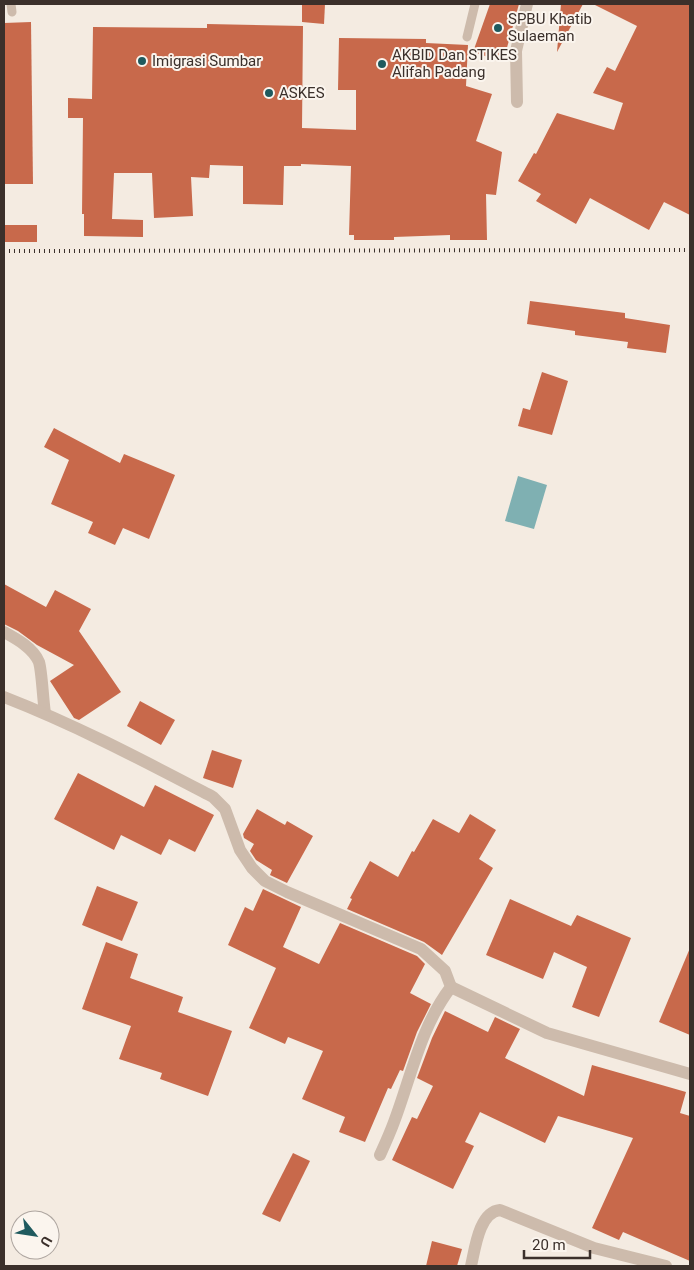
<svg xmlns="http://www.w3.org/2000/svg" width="694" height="1270" font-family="Roboto,sans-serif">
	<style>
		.water { fill: #7fb0b2 }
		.building { fill: #c8694b }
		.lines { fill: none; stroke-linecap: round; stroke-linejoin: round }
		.service { stroke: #cdbbac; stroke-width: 9 }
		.minor { stroke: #cdbbac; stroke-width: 12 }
		.rail { stroke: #3b302b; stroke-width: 4; stroke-dasharray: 1 4; stroke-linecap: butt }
		.poi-dot { fill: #1f5a5e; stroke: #fbf5ee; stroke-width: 2 }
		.labels { text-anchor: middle; stroke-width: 4; stroke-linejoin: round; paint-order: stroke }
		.poi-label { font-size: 15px; fill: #3b302b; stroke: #fbf5ee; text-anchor: start }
	</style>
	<rect width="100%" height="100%" fill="#f4ebe1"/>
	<!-- water -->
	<path class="water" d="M518,476L547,485L534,529L505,521Z"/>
	<!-- building -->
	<g class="building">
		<path d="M302,4H325L324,24L302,22Z"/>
		<path d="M490,4H519L503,62L473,52Z"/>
		<path d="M561,4H583L557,52Z"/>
		<path d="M593,4H690V215L664,202L649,230L590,198L576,224L536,201L541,194L518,181L534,153L536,154L557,113L614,130L623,103L593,93L607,67L615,71L637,26Z"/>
		<path d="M31,22L33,184H4V23Z"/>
		<path d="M207,24L303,26L302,128L356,130V90H338L339,38L426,39V43L468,45L466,86L492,94L476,141L502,152L496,195L486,194L487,240H450V235L394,237V240H354V235H349L351,166L301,164V166H284L283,205L243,204V166L210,165L209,178L191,177L193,216L154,218L152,173H114L112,219L143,220V237L84,236V214H82L83,118H68V98L92,99L93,27L207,28Z"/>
		<rect x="4" y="225" width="33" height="17"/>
		<path d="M530,301L625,313V318L670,325L666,353L627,348L628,342L575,335V331L527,324Z"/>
		<path d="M542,372L568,381L552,435L518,426L523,408L530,410Z"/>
		<path d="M54,428L120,463L124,454L175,475L149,539L123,528L115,545L88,533L93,522L51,504L69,460L44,447Z"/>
		<path d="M4,584L46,607L55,590L91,609L79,631L121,692L79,720L74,718L50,681L74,665L37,645L18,631L4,624Z"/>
		<path d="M140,701L175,720L161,745L127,726Z"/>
		<path d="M212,750L242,760L233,788L203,778Z"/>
		<path d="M78,773L144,807L155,785L214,815L195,852L169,839L161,855L121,835L114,850L54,819Z"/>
		<path d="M257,809L285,825L287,821L313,836L287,883L270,875L272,870L256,860L250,851L254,844L244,838L243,834Z"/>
		<path d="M470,814L496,830L479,859L493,868L442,955L424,942L347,909L352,899L350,898L370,861L398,877L412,851L414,852L433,819L459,833Z"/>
		<path d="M97,886L138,902L122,941L82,925Z"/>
		<path d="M263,889L301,907L283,947L319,964L340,923L417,956L425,964L410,993L431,1004L417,1032L403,1071L400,1070L391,1089L388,1088L365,1142L339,1132L345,1117L302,1099L323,1051L288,1037L285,1044L249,1028L276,968L228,945L245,907L253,911Z"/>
		<path d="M510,899L571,926L577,915L631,938L599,1017L572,1007L587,967L554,952L543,979L486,955Z"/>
		<path d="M106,942L138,954L130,978L183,997L178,1012L232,1031L208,1096L160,1079L162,1073L119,1059L131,1026L82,1009Z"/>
		<path d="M690,948V1035L659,1022Z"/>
		<path d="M445,1011L488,1032L495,1017L520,1029L505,1058L584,1096L592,1065L686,1092L680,1113L690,1116V1261L623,1232L619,1240L592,1228L633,1138L558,1116L545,1143L480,1112L465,1142L474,1146L453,1189L392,1160L412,1117L417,1119L433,1086L417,1078L432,1038Z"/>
		<path d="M293,1153L310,1161L280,1222L262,1214Z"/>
		<path d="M432,1241L462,1249L457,1266H426Z"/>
	</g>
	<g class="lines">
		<!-- service -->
		<g class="service">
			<path d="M11,4L12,12"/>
			<path d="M467,37L475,4"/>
		</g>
		<!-- minor -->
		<g class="minor">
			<path d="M517,102L516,51L527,4"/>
			<path d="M4,632C17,639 33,648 39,662C42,672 43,701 45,713"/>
			<path d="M4,697C76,725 144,761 213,797L225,809L240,850L252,868L265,881L287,892L421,949L445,971L451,987C421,1026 411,1077 394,1122C390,1133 385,1144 380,1155"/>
			<path d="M451,987L547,1033L690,1074"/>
			<path d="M471,1266C475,1249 479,1212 500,1210L594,1248L666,1266"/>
		</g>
		<!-- rail -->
		<path class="rail" d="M4,251L690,250"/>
	</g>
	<!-- markers -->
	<g class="poi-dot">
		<circle cx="498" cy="28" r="5"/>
		<circle cx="142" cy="61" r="5"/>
		<circle cx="382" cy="64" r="5"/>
		<circle cx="269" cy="93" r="5"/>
	</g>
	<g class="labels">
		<!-- poi labels -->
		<g class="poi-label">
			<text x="508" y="24">SPBU Khatib<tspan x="508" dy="17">Sulaeman</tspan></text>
			<text x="392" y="60">AKBID Dan STIKES<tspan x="392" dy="17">Alifah Padang</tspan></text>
			<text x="152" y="66">Imigrasi Sumbar</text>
			<text x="279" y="98">ASKES</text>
		</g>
	</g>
	<!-- border -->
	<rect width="694" height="1270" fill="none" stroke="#3b302b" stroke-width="10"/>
	<!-- north arrow -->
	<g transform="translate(35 1235) rotate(120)"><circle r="24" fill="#fbf5ee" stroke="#aea6a0"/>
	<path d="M0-4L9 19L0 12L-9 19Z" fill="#1f5a5e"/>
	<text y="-8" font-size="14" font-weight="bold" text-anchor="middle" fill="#3b302b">U</text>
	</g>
	<!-- scale -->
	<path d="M524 1250v8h66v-8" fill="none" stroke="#3b302b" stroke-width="2.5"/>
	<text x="532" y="1250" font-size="15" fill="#3b302b" stroke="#fbf5ee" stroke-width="4" paint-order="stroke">20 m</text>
</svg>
